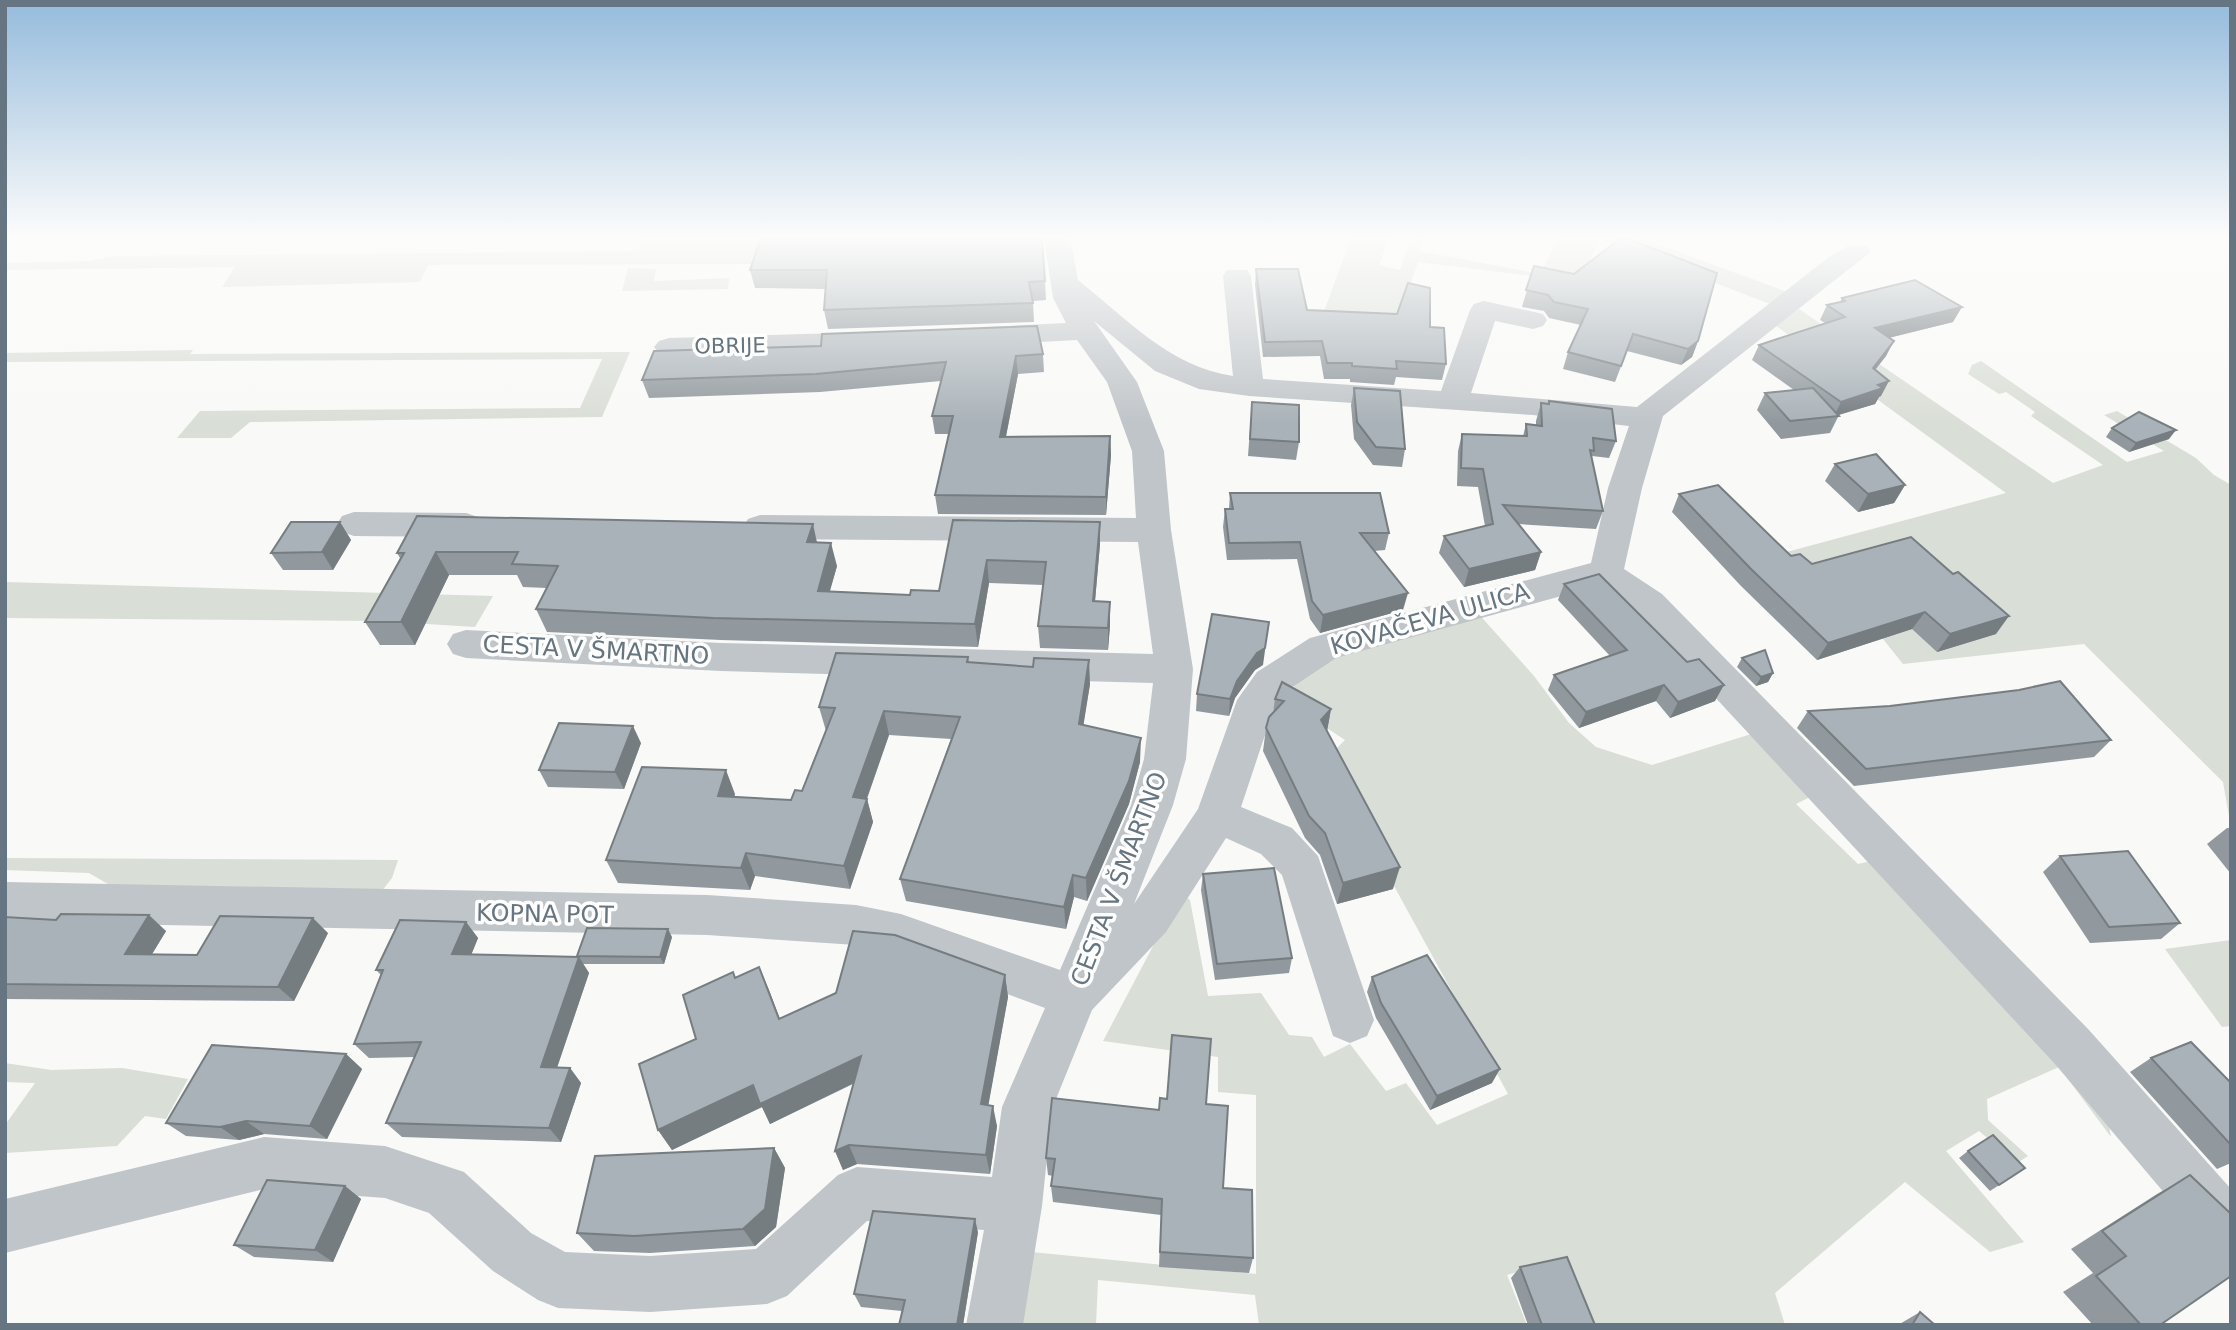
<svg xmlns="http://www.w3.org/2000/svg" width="2236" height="1330" font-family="'DejaVu Sans',sans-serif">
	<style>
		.green { fill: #d9ded6 }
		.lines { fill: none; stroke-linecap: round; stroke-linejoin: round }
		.minor { fill: #c0c5c9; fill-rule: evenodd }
		.wall { fill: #91999e }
		.shaded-wall { fill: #767d81 }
		.building { fill: #a9b2b8; stroke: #767d81; stroke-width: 2 }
		.labels { text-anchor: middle; stroke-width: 7; stroke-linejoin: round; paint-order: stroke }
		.far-street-label { font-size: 21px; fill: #657581; stroke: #fff }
		.street-label { font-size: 24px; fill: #657581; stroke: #fff }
	</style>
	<rect width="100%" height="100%" fill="#f9f9f7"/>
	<!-- green -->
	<g class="green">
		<path d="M642,238H870L764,264L428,265L420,282L222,287L235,267L5,270V263L89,261L114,256L638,251Z"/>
		<path d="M1351,238H1389L1379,265L1400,270L1411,238H1425L1420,251L1540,274L1559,238H1641L1793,294L1778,307L1600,239L1580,282L1418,262L1396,325L1322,317Z"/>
		<path d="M628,268L656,269L654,281L729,278L728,289L622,291Z"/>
		<path d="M1799,309L2053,483L2103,465L2031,416L2035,412L2006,392L1999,394L1968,374L1972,365L1981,361L2127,462L2164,451L2104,415L2117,411L2196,458L2214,475L2231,485V827L2223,782L2084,644L1903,664L1883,639L1783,553L2006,493L1775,325Z"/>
		<path d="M193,350L190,354L630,352L602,417L250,422L231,438H177L200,411L580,408L602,359L5,362V353Z"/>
		<path d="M5,582L493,596L475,627L379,621L5,618Z"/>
		<path d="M1477,612L1534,676L1569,723L1596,747L1652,765L1761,731L1814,795L1796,804L1858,864L1879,859L2107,1114L2111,1137L2059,1067L1987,1099L1988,1120L2028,1156L2017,1163L1979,1131L1946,1151L2024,1242L1990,1252L1905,1182L1775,1293L1785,1325H1592L1563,1258L1507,1275L1527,1325H1259L1255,1295L1098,1280L1096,1325H1018L1031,1252L1256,1274V1095L1218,1092V1057L1103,1041L1181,893L1190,900L1208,996L1261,993L1289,1035L1312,1037L1324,1057L1350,1044L1386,1091L1406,1083L1437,1125L1508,1094L1325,760L1345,740L1295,707C1294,696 1291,684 1299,676C1319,653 1442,623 1477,612Z"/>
		<path d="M5,858L398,860L392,878L378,896L120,891L89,873L5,870Z"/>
		<path d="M2231,940V1026L2222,1027L2165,949Z"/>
		<path d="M5,1063L51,1070L122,1068L188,1079L166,1119L145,1116L117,1146L5,1153V1125L35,1083L5,1082Z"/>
	</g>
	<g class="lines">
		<!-- minor -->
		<g class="minor">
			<path d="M1044,238H1070L1078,280C1126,318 1170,367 1233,376L1223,276L1227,270H1247L1251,276L1263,379L1441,391L1470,310L1474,304L1484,301L1543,314L1547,320L1543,326L1533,329L1495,321L1471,393L1637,407L1829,257L1848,246H1868L1871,252L1849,269L1663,416L1642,488L1624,569L1662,594L2089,1030L2231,1189V1229L2213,1236L2194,1228L2055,1064L1636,612L1598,586L1336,658L1285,692L1275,705L1241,807L1292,828L1318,856L1374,1020L1367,1036L1350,1043L1333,1036L1282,875L1261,854L1226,838L1166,932L1092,1010L1052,1109L1042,1206L1023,1325H966L984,1230L867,1221L787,1296L767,1304L650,1312L558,1308L538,1300L493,1271L429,1213L385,1198L264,1189L5,1253V1199L264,1137L385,1146L464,1172L531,1233L565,1252L650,1256L756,1249L838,1175L857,1167L992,1177L1002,1107L1045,1008L900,954L856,945L707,935L5,922V882L707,895L856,905L901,914L1060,970L1131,805L1144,759L1153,683L721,671L466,658L453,654L447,644L453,634L466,630L721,643L1153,654L1138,542L760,539L748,535L743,527L748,519L760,515L1136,518L1132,451L1107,382L1077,340L986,345L976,342L971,336L976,330L986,327L1066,323L1053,298ZM1094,321L1155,371L1199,389L1249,396L1533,415L1629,426L1608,488L1591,563L1310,638L1257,672L1237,700L1198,809L1134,904L1173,805L1186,759L1193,669L1171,530L1164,451L1137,382Z"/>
			<path d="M873,332L883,335L888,341L883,347L669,356L659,353L654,347L659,341L669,338Z"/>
			<path d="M354,512L466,513L478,517L483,525L478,533L466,537L354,536L342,532L337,524L342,516Z"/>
		</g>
	</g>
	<!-- wall -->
	<g class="wall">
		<path d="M761,238L1045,281L1046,300L1033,301L1034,322L828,329L824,310L825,289L755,288L750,270Z"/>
		<path d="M1534,266L1698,341L1692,357L1681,365L1627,351L1615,382L1563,369L1568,352L1581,325L1549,318L1544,311L1522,307Z"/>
		<path d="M1256,269L1307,310L1430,327L1446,364L1442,380L1396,377L1394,385L1350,382V379H1324L1320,356L1263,357L1255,285Z"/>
		<path d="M1842,298L1953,322L1889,338L1886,356L1875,369L1881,396L1879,397L1875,404L1839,415L1830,433L1781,439L1757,410L1765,393L1794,390L1752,360L1759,345L1825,323L1820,320L1827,305L1840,302Z"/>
		<path d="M1043,354L1044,372L1018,374L1006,437L1110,436L1111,455L1106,515L938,514L935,495L949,434H935L932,416L941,381L820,392L649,398L642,380Z"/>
		<path d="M1354,388L1405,449L1402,467L1373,465L1354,439L1351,405Z"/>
		<path d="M1549,401L1616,441L1609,458L1592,456L1591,459L1603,511L1596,529L1518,524L1541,552L1535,570L1464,587L1439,553L1444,536L1485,526L1478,487L1457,486L1458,451L1462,434L1523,436L1526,424L1536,425V421L1541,403L1548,404Z"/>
		<path d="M1252,402L1299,442L1296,460L1248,456Z"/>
		<path d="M2112,428L2169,439L2129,452L2106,437Z"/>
		<path d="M1835,464L1905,485L1894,503L1858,512L1825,481Z"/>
		<path d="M1230,493L1389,533L1385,550L1374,551L1403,610L1320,633L1310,619L1297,559L1227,560L1223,527L1225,509H1229Z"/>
		<path d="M1679,494L1791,556L1996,634L1937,652L1912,629L1817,660L1741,586L1672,512Z"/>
		<path d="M953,520L1100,544L1095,601L1110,625L1108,650L1040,648L1038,626L1043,585L989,583L978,647L721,640L547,632L536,609L547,588L523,587L517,575H449L415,645H380L365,622L400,558L397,553L817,543L837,566L830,591L910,595L939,591Z"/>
		<path d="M340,522L351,540L333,570H283L271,553Z"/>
		<path d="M1564,584L1715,701L1670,718L1656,701L1579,728L1548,690L1554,675L1610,656L1558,600Z"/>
		<path d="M968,657L969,662L1090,684L1083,725L1140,762L1129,804L1087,901L1074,897L1066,929L906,901L900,879L951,739L889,735L867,799L873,822L850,889L755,876L750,890L618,883L606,860L735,794L734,797L791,800L802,791L826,731L819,707Z"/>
		<path d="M1742,658L1773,673L1768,682L1756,686L1737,667Z"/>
		<path d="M1263,665L1255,670L1235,698L1229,716L1196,711L1197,694Z"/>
		<path d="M1275,699L1331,709L1327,731L1393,889L1337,904L1320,855L1305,838L1263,751L1266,728L1273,713Z"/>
		<path d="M1808,711L2111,740L2094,757L1854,786L1797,728Z"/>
		<path d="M641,743L624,789L548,787L539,770Z"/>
		<path d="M2227,828H2231V874L2207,844Z"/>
		<path d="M2060,856L2180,923L2161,939L2090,943L2043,872Z"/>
		<path d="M1203,874L1292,958L1289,973L1215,980L1201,890Z"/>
		<path d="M5,917L166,931L152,954L197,955L328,933L294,1001L5,999Z"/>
		<path d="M466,922L478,938L471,955L578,957L577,956L672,937L664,964H583L589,973L557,1068H570L581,1083L561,1142L402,1137L386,1123L415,1057L369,1058L354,1044L381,975L376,970Z"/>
		<path d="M759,967L780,1019L1005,975L1008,997L988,1105L997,1126L990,1174L857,1164L843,1170L835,1151L853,1084L770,1124L762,1107L672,1150L658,1130L696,1039L736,978Z"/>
		<path d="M1372,977L1492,1083L1430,1110L1376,1018L1367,992Z"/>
		<path d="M346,1054L362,1069L327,1139L264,1134L239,1140L186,1136L166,1123Z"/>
		<path d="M2151,1058L2231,1083V1163L2217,1169L2130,1072Z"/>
		<path d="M1167,1099L1206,1104L1223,1188L1253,1258L1249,1273L1159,1267L1161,1215L1053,1202L1051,1186L1053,1176L1048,1175L1046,1158L1159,1110Z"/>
		<path d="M774,1148L785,1168L776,1227L755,1246L650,1253L594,1251L577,1233Z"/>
		<path d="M1968,1151L2025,1168L1990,1191L1959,1158Z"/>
		<path d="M2190,1175L2160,1325H2093L2063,1292L2093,1273L2071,1249L2157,1194Z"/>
		<path d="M345,1186L361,1199L333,1262L254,1257L234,1245Z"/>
		<path d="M978,1232L963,1325H899L902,1311L861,1307L854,1294Z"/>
		<path d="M1520,1267L1595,1325H1528L1511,1278Z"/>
		<path d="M1920,1312L1935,1325H1898Z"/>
	</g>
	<!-- shaded-wall -->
	<g class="shaded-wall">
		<path d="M1962,307L1953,322L1867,343L1875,328Z"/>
		<path d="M1698,341L1692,357L1681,365L1688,349Z"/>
		<path d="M1894,341L1886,356L1865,383L1873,368Z"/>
		<path d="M1016,356L1018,374L1002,456L1000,437Z"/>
		<path d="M1889,381L1881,396L1879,397L1875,404L1834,416L1841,402L1878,385Z"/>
		<path d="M2176,430L2169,439L2129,452L2136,443Z"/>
		<path d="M1110,436L1111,455L1106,515V497Z"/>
		<path d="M1905,485L1894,503L1858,512L1868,494Z"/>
		<path d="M340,522L351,540L333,570L322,552Z"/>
		<path d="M1100,522V544L1093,624V601Z"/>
		<path d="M813,524L818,547L807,542Z"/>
		<path d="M831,543L837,566L823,614L818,591Z"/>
		<path d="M436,552L449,575L415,645L401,622Z"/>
		<path d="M1541,552L1535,570L1464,587L1469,569Z"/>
		<path d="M987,560L989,583L978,647L975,624Z"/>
		<path d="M1408,593L1403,610L1320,633L1323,615Z"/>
		<path d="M1110,602V625L1108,650V628Z"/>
		<path d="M1925,612L1912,629L1817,660L1828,643Z"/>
		<path d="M2009,616L1996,634L1937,652L1950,634Z"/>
		<path d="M1269,622L1263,665L1255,670L1235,698L1229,716L1230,699L1237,681Z"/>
		<path d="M1089,660L1090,684L1080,747L1079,724Z"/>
		<path d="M1773,673L1768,682L1756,686L1761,677Z"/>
		<path d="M1664,685L1656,701L1579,728L1586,712Z"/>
		<path d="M1724,685L1715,701L1670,718L1678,702Z"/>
		<path d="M1331,709L1327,731L1321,720Z"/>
		<path d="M884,711L889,735L859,820L853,797Z"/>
		<path d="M633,726L641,743L624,789L615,772Z"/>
		<path d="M1141,738L1140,762L1129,804L1087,901L1086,878Z"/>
		<path d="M726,770L735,794L727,819L718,796Z"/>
		<path d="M867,799L873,822L850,889L844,866Z"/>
		<path d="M746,853L755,876L750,890L741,868Z"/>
		<path d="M1400,867L1393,889L1337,904L1343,883Z"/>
		<path d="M1073,875L1074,897L1066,929L1064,907Z"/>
		<path d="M149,915L166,931L143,969L125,954Z"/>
		<path d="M313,918L328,933L294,1001L278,987Z"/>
		<path d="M466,922L478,938L465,970L452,954Z"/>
		<path d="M668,929L672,937L664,964L660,957Z"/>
		<path d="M579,957L589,973L552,1082L541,1067Z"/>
		<path d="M759,967L769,990L788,1041L779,1019Z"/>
		<path d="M1005,975L1008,997L985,1124L981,1104Z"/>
		<path d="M346,1054L362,1069L327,1139L310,1126Z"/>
		<path d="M861,1056L868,1076L770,1124L762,1107L672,1150L658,1130L753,1085Z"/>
		<path d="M570,1068L581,1083L561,1142L549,1128Z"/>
		<path d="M1500,1069L1492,1083L1430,1110L1437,1096Z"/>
		<path d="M993,1106L997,1126L990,1174L986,1155Z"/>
		<path d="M246,1121L264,1134L239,1140L220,1127Z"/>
		<path d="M849,1145L857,1164L843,1170L835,1151Z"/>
		<path d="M774,1148L785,1168L776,1227L755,1246L743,1229Z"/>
		<path d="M345,1186L361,1199L333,1262L315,1250Z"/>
		<path d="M975,1219L978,1232L963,1325H957Z"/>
	</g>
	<!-- building -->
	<g class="building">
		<path d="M761,238H1042L1045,281L1029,282L1033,303L824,310L827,270H750Z"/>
		<path d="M1621,238H1626L1717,273L1698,341L1688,349L1633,334L1621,366L1568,352L1588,309L1554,302L1548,295L1526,290L1534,266L1574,274Z"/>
		<path d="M1256,269H1298L1307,310L1397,314L1408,283L1430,288V327L1444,328L1446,364L1396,361L1397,369L1352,366V363H1327L1322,341L1265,342Z"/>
		<path d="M1915,280L1962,307L1875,328L1894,341L1873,368L1889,381L1878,385L1883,388L1841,402L1759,345L1845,317L1827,305L1845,301L1842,298Z"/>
		<path d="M1037,326L1043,354L1016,356L1000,437L1110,436L1106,497L935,495L953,416H932L946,362L816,374L642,380L654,351L821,346L822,334Z"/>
		<path d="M1354,388L1400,391L1405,449L1376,447L1357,422Z"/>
		<path d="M1813,388L1839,416L1790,421L1765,393Z"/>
		<path d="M1549,401L1612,409L1616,441L1593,438L1594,451L1590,450L1603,511L1503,505L1541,552L1469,569L1444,536L1493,524L1483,469L1461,468L1462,434L1527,436L1526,424L1542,426L1541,403L1549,404Z"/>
		<path d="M1252,402L1299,405V442L1250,439Z"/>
		<path d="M2139,412L2176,430L2136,443L2112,428Z"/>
		<path d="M1876,454L1905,485L1868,494L1835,464Z"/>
		<path d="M1718,485L1791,556L1800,554L1812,564L1911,537L1953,574L1958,572L2009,616L1950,634L1925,612L1828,643L1750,568L1679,494Z"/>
		<path d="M1230,493H1380L1389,533H1360L1408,593L1323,615L1312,601L1300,542L1229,543L1225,509H1233Z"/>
		<path d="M417,516L813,524L807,542L831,543L818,591L910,595L911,590L939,591L953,520L1100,522L1093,601L1110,602L1108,628L1038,626L1046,562L987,560L975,624L713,618L536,609L558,566L512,564L518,552H436L401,622H365L404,553H397Z"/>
		<path d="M291,522H340L322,552L271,553Z"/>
		<path d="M1599,574L1687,662L1699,659L1724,685L1678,702L1664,685L1586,712L1554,675L1627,650L1564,584Z"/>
		<path d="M1212,614L1269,622L1265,648L1257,653L1237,681L1230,699L1197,694Z"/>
		<path d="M1765,650L1773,673L1761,677L1742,658Z"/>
		<path d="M836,653L968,657L967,662L1033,667L1034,658L1089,660L1079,724L1141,738L1129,781L1086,878L1073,875L1064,907L900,879L960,717L884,711L853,797L867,799L844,866L746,853L741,868L606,860L642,767L726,770L718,796L791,800L795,790L802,791L835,708L819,707Z"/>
		<path d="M2060,681L2111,740L1866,769L1808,711L1890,706L2019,690Z"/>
		<path d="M1282,682L1331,709L1321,720L1400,867L1343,883L1325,833L1309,816L1266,728L1269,717L1284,701L1275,699Z"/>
		<path d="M559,723L633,726L615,772L539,770Z"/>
		<path d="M2128,851L2180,923L2109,927L2060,856Z"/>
		<path d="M1274,868L1292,958L1217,964L1203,874Z"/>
		<path d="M61,914L149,915L125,954L197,955L220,916L313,918L278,987L5,984V917L56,920Z"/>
		<path d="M400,920L466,922L452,954L579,957L541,1067L570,1068L549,1128L386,1123L421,1042L354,1044L383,970H376Z"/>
		<path d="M587,928L668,929L660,957L577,956Z"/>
		<path d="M853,931L895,935L1005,975L981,1104L993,1106L986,1155L849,1145L835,1151L861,1056L760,1104L753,1085L658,1130L639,1064L696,1039L683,995L733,972L735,978L759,967L779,1019L836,993Z"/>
		<path d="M1427,955L1500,1069L1437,1096L1381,1003L1372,977Z"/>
		<path d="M1172,1035L1211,1039L1206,1104L1228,1106L1223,1188L1252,1190L1253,1258L1160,1252L1162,1199L1051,1186L1055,1159L1046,1158L1052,1098L1159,1110L1160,1098L1167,1099Z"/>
		<path d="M2191,1042L2231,1083V1145L2151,1058Z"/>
		<path d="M212,1045L346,1054L310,1126L246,1121L220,1127L166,1123Z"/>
		<path d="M1993,1135L2025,1168L1999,1185L1968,1151Z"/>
		<path d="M774,1148L765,1209L743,1229L634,1236L577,1233L595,1156Z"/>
		<path d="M2190,1175L2231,1214V1276L2160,1325H2141L2096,1276L2126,1256L2102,1231Z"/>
		<path d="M267,1180L345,1186L315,1250L234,1245Z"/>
		<path d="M873,1211L975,1219L957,1325H899L905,1300L854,1294Z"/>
		<path d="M1567,1257L1595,1325H1542L1520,1267Z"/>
		<path d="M1920,1312L1935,1325H1912Z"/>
	</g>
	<!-- sky -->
	<linearGradient id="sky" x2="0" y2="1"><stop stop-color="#95bbdc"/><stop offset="0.56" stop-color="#fcfcfb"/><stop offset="1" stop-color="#fcfcfb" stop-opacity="0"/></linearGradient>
	<rect width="2236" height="424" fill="url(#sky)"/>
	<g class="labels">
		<!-- far-street labels -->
		<g class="far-street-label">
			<text transform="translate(730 346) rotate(-1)" y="7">OBRIJE</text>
		</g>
		<!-- street labels -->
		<g class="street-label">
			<text transform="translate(1430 619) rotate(-16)" y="8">KOVAČEVA ULICA</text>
			<text transform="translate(596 650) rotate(3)" y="8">CESTA V ŠMARTNO</text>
			<text transform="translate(1119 879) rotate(-69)" y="8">CESTA V ŠMARTNO</text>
			<text transform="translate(545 914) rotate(1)" y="8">KOPNA POT</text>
		</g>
	</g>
	<!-- border -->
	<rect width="2236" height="1330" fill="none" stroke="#657581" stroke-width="14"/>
</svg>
